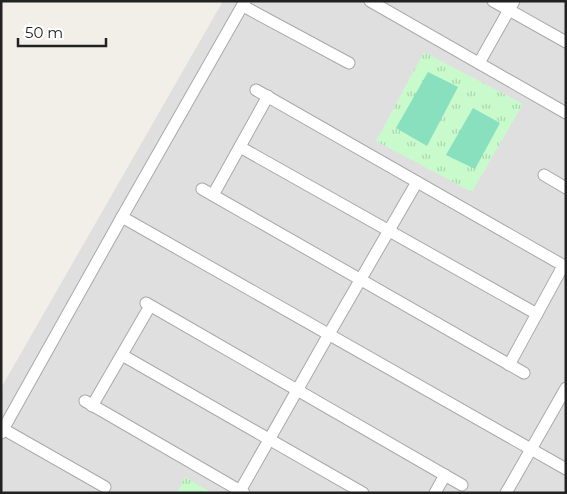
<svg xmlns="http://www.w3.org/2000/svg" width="567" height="494" font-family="Montserrat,sans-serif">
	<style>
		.residential { fill: #e0dfdf }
		.park { fill: url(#park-tufts) }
		.pitch { fill: #88e0be }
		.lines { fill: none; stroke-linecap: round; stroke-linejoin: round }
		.street-casing { stroke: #a9a9a9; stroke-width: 13 }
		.street { stroke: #fff; stroke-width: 11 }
	</style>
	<defs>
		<pattern id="park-tufts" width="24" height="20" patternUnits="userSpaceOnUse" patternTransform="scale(1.25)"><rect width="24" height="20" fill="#c8facc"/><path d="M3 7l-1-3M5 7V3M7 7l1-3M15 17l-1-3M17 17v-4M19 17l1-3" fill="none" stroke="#acd6af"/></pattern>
	</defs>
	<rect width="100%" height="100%" fill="#f2efe9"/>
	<!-- residential -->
	<path class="residential" d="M223,1H566V493H1V388Z"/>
	<!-- park -->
	<g class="park">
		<path d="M424,52L523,104L472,192L376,141Z"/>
		<path d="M185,477L212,493H177Z"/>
	</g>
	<!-- pitch -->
	<g class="pitch">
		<path d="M428,72L458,87L427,146L396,128Z"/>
		<path d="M473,108L500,123L475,169L446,155Z"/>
	</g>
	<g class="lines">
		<defs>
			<g id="street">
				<path d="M370,1L566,113"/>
				<path d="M493,1L566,42"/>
				<path d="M243,6L349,63"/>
				<path d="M479,63L514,1"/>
				<path d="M256,90L566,267"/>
				<path d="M240,147L537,314"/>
				<path d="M544,175L566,188"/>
				<path d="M202,189L524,373"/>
				<path d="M213,195L268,96"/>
				<path d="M122,217L566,469"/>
				<path d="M146,303L462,485"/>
				<path d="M122,355L363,493"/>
				<path d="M509,365L563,266"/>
				<path d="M85,401L244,493"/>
				<path d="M92,406L150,306"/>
				<path d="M3,429L105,487"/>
				<path d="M1,433L122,217L245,1"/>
				<path d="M240,491L329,334L417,182"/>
				<path d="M435,493L445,475"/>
				<path d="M506,493L566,388"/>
			</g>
		</defs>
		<!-- street casing -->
		<use href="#street" class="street-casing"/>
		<!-- street -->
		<use href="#street" class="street"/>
	</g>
	<!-- border -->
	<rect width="567" height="494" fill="none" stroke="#222222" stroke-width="5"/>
	<!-- scale -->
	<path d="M18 38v8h88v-8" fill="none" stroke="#222222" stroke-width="2.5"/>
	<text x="25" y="38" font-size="15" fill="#222222" stroke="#ffffff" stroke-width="4" paint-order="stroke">50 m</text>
</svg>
